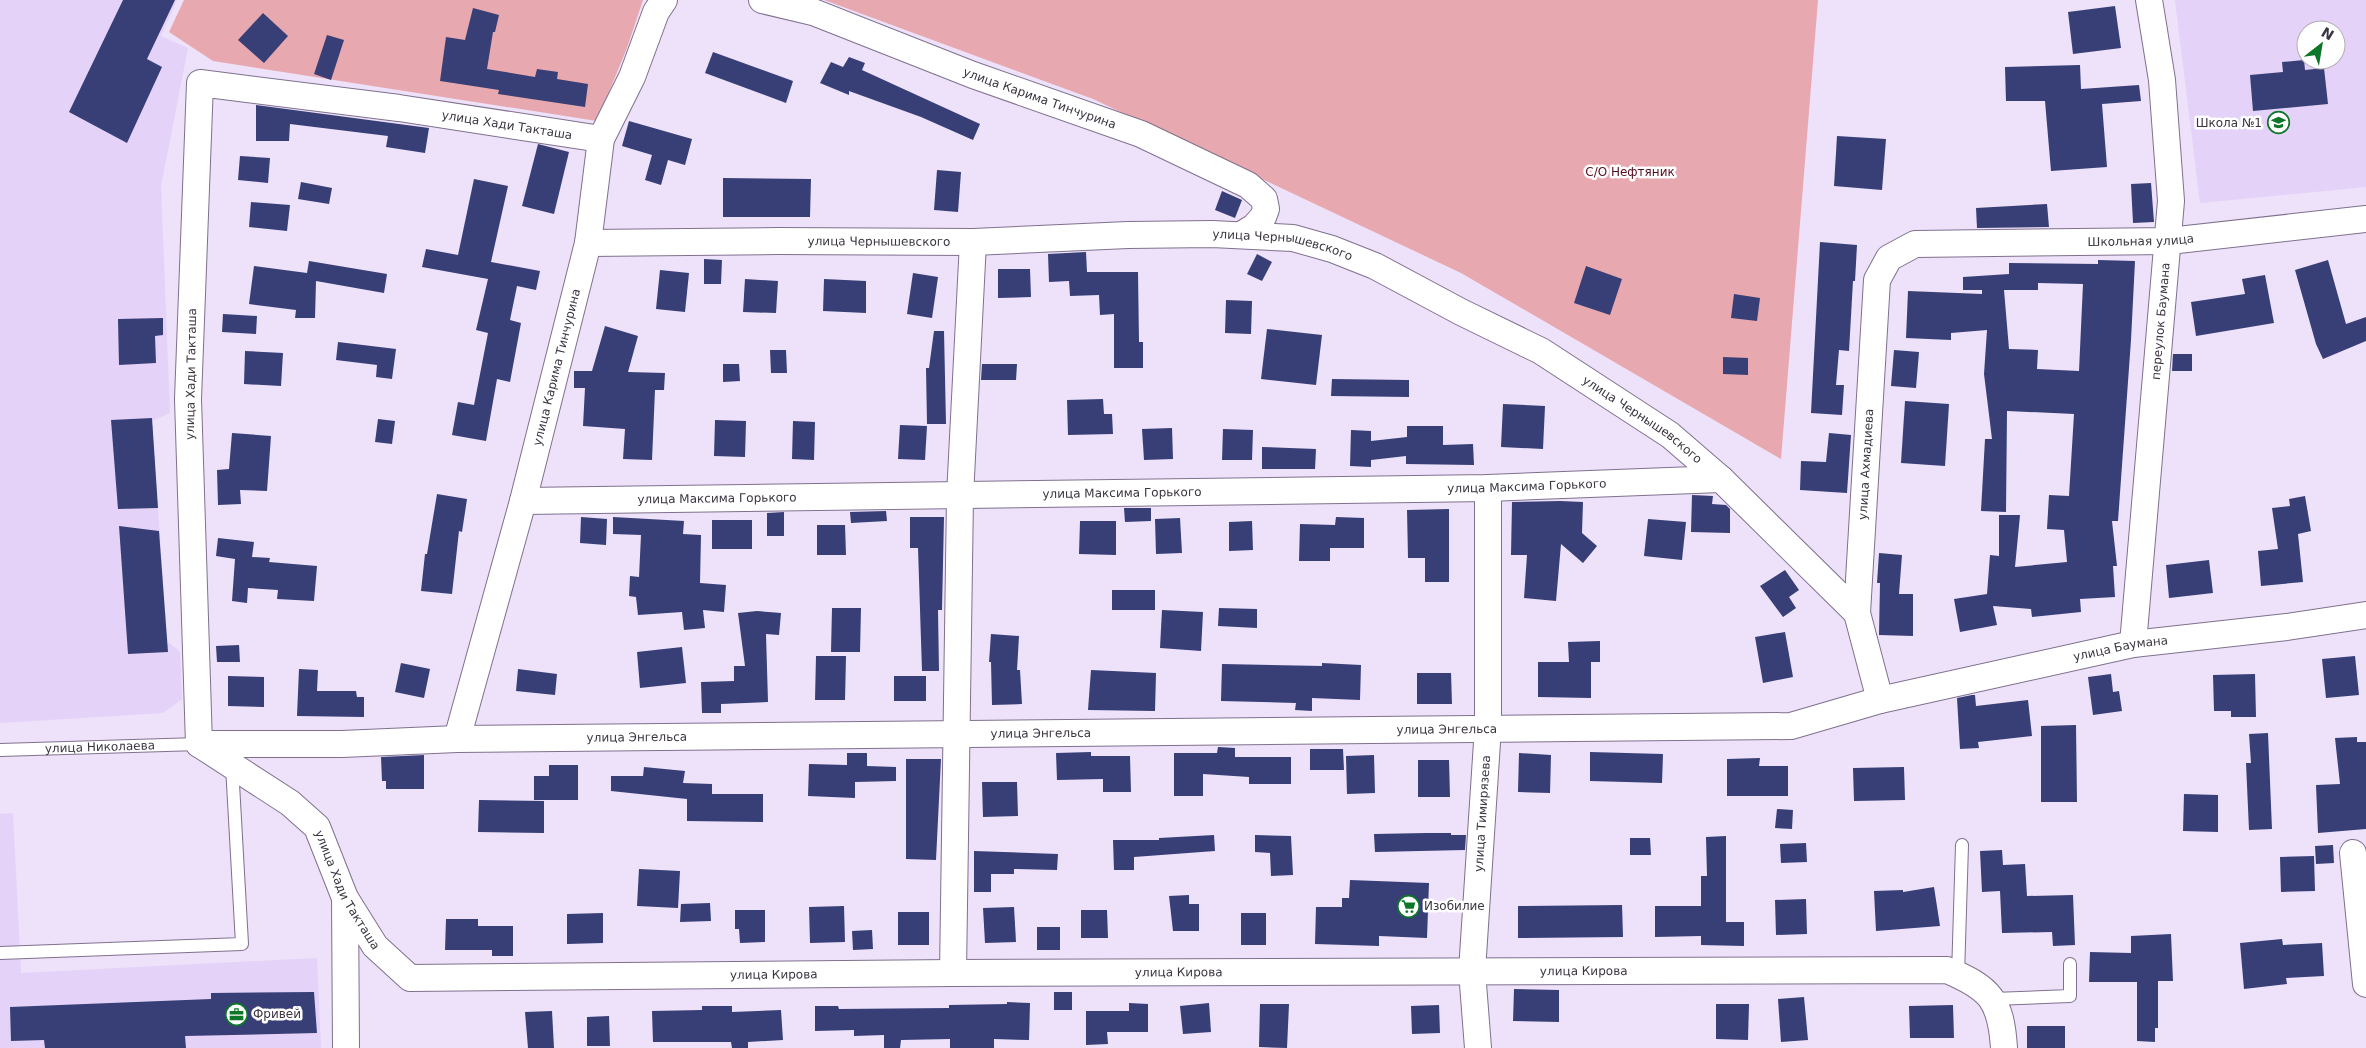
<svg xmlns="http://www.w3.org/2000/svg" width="2366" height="1048" font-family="'DejaVu Sans',sans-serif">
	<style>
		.built { fill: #e5d2f8; fill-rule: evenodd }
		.green { fill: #e7a9af }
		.building { fill: #373f76; fill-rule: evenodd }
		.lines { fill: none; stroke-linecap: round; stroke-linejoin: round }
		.service-casing { stroke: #7f718d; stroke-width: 14 }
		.minor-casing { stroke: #7f718d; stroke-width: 28 }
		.service { stroke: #fff; stroke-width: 12 }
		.minor { stroke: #fff; stroke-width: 26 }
		.labels { text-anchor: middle; stroke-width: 5; stroke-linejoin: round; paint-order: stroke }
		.street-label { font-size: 12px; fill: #3b3541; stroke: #fff }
		.poi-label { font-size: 12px; fill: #3b3541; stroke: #fff; text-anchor: start }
		.park-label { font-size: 12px; fill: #530f1f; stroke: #fff }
	</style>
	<rect width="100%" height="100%" fill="#eee1fa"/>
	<!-- built -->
	<g class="built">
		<path d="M0,0H177L161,36L188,48L161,186L170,413L152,421L167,641L180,652L182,699L163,713L0,723Z"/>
		<path d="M2175,0H2366V187L2200,203ZM2306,30H2336V60H2306Z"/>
		<path d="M13,813L21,973L317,958L321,1048H0V814Z"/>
	</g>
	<!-- green -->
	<g class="green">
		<path d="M184,0H643L627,48L597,121L213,61L169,32Z"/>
		<path d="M824,0H1818L1781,459L1461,273L1093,99Z"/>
	</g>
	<!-- building -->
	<g class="building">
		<path d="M123,0H175L147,59L162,67L127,143L69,112Z"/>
		<path d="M2115,6L2121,48L2073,54L2068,12Z"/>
		<path d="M473,8L499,15L495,32H493L487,69L535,77L537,69L558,72L557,79L588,84L585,107L498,94L499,90L440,81L446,37L465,40Z"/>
		<path d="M263,13L288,36L264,63L238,40Z"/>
		<path d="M327,35L344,40L331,80L314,74Z"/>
		<path d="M713,52L793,81L786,103L705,73Z"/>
		<path d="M849,57L865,63L862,70L980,124L973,140L921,117L849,91V95L820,83L831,62L843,67Z"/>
		<path d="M2304,60L2305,70L2324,68L2328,104L2253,111L2250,75L2283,72L2282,62Z"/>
		<path d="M2080,65L2081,89L2139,85L2141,101L2102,104L2107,167L2051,171L2045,101H2006L2005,67Z"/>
		<path d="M256,105L429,128L425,153L386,147L388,136L290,124L289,141H256Z"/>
		<path d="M629,121L692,139L685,165L668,160L661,185L645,180L652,155L622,146Z"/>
		<path d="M1837,136L1886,139L1882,190L1834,186Z"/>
		<path d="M538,144L569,152L554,214L522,206Z"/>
		<path d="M240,156L270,158L268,183L238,180Z"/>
		<path d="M937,170L961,172L958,212L934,210Z"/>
		<path d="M723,178L811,179L810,217H723Z"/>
		<path d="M474,179L508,186L491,262L540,271L536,290L517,286L510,320L521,323L510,382L497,379L486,441L452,435L458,402L474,405L488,333L476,330L488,279L422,267L426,249L458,255Z"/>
		<path d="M301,182L332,188L329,204L298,199Z"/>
		<path d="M2151,183L2154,222L2133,223L2131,184Z"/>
		<path d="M1222,191L1242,200L1235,218L1215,210Z"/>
		<path d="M251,202L290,205L287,231L249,227Z"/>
		<path d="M2047,204L2049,227L1977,228L1976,208Z"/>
		<path d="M1820,242L1857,245L1855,281H1853L1849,351L1839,350L1836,385H1844L1842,415L1811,413Z"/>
		<path d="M1086,252L1087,272H1138L1139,342H1143V368H1114V314L1100,315L1099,295L1070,296L1069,281L1049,282L1048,254Z"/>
		<path d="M1257,254L1272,262L1262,281L1247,274Z"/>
		<path d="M704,259L722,260L721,284H704Z"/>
		<path d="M2098,260L2135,261L2131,340L2118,521H2112L2117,566H2113L2115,597L2080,599L2081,612L2032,617L2031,609L1993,606L1997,625L1960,632L1954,599L1987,594L1990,555L1999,556V515H2020L2015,567L2067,562L2064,530L2047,529L2049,495L2069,496L2074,414L2007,411L2006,512L1981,511L1985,439H1992L1984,374L1987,330L1951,333V340L1906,338L1908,291L1982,294V290H1963V277L2009,274V263L2098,264ZM2038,283L2083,284L2079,371L2037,369L2038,350L2009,349L2004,290H2038Z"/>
		<path d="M2328,260L2346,324L2366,317V341L2323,359L2316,344L2295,270Z"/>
		<path d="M309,261L387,274L384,293L316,281L315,318H295L296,310L249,304L254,266L307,273Z"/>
		<path d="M1586,266L1622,279L1610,315L1574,303Z"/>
		<path d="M998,269H1030L1031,297L998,298Z"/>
		<path d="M660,270L689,273L685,312L656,309Z"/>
		<path d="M913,273L938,277L932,318L907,314Z"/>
		<path d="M2265,275L2274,323L2196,336L2191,302L2245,294L2242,279Z"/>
		<path d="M745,279L778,281L776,313L743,312Z"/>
		<path d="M824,279L866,281V313L823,311Z"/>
		<path d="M1734,294L1760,298L1757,321L1731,318Z"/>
		<path d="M1226,300L1252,301L1251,334L1225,333Z"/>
		<path d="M223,314L257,316L256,334L222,332Z"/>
		<path d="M163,318V335L155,336L156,363L119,365L118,319Z"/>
		<path d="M605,326L638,336L628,372L665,373L664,390H655L652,460L623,459L625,429L583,426L585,388H574V371H592Z"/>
		<path d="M1267,329L1322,335L1316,385L1261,379Z"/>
		<path d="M934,331H944L946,424H927L926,368H929Z"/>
		<path d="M338,342L396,349L392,379L376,377L377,365L336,360Z"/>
		<path d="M770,350H786L787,373H771Z"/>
		<path d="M1894,350L1919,352L1916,388L1891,386Z"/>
		<path d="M245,351L283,353L281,386L244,384Z"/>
		<path d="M2173,354H2192V371H2172Z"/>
		<path d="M1723,357L1748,358V375L1723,374Z"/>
		<path d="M723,364H739L740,381L723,382Z"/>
		<path d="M982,364H1017L1016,380H981Z"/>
		<path d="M1332,379L1409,380V397L1331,396Z"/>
		<path d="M1103,399L1104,414H1112L1113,434L1068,435L1067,400Z"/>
		<path d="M1905,401L1949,404L1945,466L1901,463Z"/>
		<path d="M1503,404L1545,406L1543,449L1501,447Z"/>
		<path d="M152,418L158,508L118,509L111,420Z"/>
		<path d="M378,419L395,421L392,444L375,442Z"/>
		<path d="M715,420L746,421L745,457L714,456Z"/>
		<path d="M793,421L815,422L814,460L792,459Z"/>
		<path d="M900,425L927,426L925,460L898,459Z"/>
		<path d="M1407,426H1443V445L1473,444L1474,465L1406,464V456L1371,460V467L1350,466L1351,430L1371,431V441L1407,437Z"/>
		<path d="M1172,428L1173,459L1144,460L1142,429Z"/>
		<path d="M1223,429L1253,430L1252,460H1222Z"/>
		<path d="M232,433L271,436L267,491L240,490L241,504L218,505L217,470L229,469Z"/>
		<path d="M1829,433L1851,435L1847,493L1800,490L1801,461L1826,462Z"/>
		<path d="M1262,447L1316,449L1315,469H1262Z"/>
		<path d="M437,494L467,499L462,532L459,531L452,594L421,591L425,554H427Z"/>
		<path d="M1692,495L1713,496L1712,504L1726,505L1730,509V533L1691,532Z"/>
		<path d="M2305,496L2311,531L2298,534L2303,582L2261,586L2258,551L2278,549L2272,508L2290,506L2289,499Z"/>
		<path d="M1560,501L1583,502L1582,533L1597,546L1583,563L1561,544L1556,601L1524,598L1527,555H1511L1512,502Z"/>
		<path d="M1124,508H1151V521L1125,522Z"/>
		<path d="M1449,509V582H1425V558H1408L1407,510Z"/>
		<path d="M886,511L887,521L851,523L850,512Z"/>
		<path d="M784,512V536H767V513Z"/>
		<path d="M581,517L607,519L606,545L580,543Z"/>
		<path d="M613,517L684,521L683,534L701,535L700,583L726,585L724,612L703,610L705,628L684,630L682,612L638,615L636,597L629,596L630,576L639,577L641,535L613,534Z"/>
		<path d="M910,517H944L942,610H938L939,671H922L918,548H910Z"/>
		<path d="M1336,517L1364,518V548H1330V561H1299L1300,524L1335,525Z"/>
		<path d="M1180,518L1182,553L1156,554L1155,519Z"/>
		<path d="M1648,519L1686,522L1682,560L1644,556Z"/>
		<rect x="712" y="520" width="40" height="29"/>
		<path d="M1080,521H1116V555L1079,554Z"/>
		<path d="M1252,521L1253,550L1229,551V522Z"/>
		<path d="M817,525H845L846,555H817Z"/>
		<path d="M119,526L159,531L168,652L128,654Z"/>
		<path d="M218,538L254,542L252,557L270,558L269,562L317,566L314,601L277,599L278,590L248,588L247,603L232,601L235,559L216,556Z"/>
		<path d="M1879,553L1902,555L1899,594H1913V636L1879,635L1880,583H1877Z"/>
		<path d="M2209,560L2213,593L2169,598L2166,565Z"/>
		<path d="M1785,570L1799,590L1789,597L1796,608L1783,617L1760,586Z"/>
		<rect x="1112" y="590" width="43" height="20"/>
		<path d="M832,608H861L860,652H831Z"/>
		<path d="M1219,608L1257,609V628L1218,626Z"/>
		<path d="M1162,610L1203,612L1201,651L1160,648Z"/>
		<path d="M757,611L781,613L779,635L766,634L768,702L721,704V713H702L701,682L734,681V666H745L738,613Z"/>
		<path d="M1785,632L1793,677L1763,683L1755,637Z"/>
		<path d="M991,634L1019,636L1017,670H1020L1022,704L992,705L991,662H989Z"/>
		<path d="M1600,641V662H1591V698L1538,697V662H1569L1568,642Z"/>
		<path d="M239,645L240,662H217L216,646Z"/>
		<path d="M682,647L686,683L640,688L637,652Z"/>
		<path d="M816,656H846L845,700H815Z"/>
		<path d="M2355,656L2359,695L2326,698L2322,659Z"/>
		<path d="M401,663L430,669L424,698L395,692Z"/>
		<path d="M1322,663L1361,665L1360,700L1312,698V711L1295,710L1296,703L1221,701L1222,664L1322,666Z"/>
		<path d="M299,669L318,670L317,691H356L357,697H364V717L297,716Z"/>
		<path d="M518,669L557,674L555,695L516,691Z"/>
		<path d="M1091,670L1156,673L1155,711L1088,710Z"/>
		<path d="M1417,673H1451L1452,704H1417Z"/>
		<path d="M2111,674L2113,692L2119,691L2122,711L2093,715L2088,677Z"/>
		<path d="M2255,674L2256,717H2231V711H2214L2213,675Z"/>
		<path d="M228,676L264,677V707L228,706Z"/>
		<rect x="894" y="676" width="32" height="25"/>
		<path d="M1972,695H1975L1976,706L2028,700L2032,736L1978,742L1979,748L1960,749L1957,698Z"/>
		<path d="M2076,725L2077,802H2041V726Z"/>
		<path d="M2268,733L2272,829L2249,830L2246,763H2251L2249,734Z"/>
		<path d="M2357,737V742H2366V829L2318,833L2316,785L2340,784L2335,738Z"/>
		<path d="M1218,747L1235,748V757H1291V784H1249V777L1203,774V796H1174V753H1217Z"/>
		<path d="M1310,749H1343L1344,770H1310Z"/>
		<path d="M1091,752V756H1130L1131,792H1103V779L1057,780L1056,753Z"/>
		<path d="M1590,752L1663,754L1662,783L1590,781Z"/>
		<path d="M847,753H867V766L896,767V781L855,782V798L808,796L809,764L847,765Z"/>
		<path d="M1519,753L1551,755L1550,793L1518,792Z"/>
		<path d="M424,755V789H386V781H382L381,757Z"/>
		<path d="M1374,755L1375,793L1347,794L1346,756Z"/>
		<path d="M1760,758L1759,766H1788V796H1727V759Z"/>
		<path d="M906,759H941L936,860L906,859Z"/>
		<path d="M1418,760H1449L1450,797H1418Z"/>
		<path d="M549,765H578V800H534V776H549Z"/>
		<path d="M644,767L685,771L683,783L712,784V794H763V822L687,821V799L611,791V776H643Z"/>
		<path d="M1904,767L1905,800L1854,801L1853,768Z"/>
		<path d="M982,782H1017L1018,816L983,817Z"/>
		<path d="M2184,794L2218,795V832L2183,831Z"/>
		<path d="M479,800L544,801V833L478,832Z"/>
		<path d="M1777,809L1793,810L1792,829L1775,828Z"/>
		<path d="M1427,833H1451V835H1466L1465,850L1375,852L1374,834Z"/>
		<path d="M1214,835L1215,851L1134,857V870H1114L1113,840H1159V838Z"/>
		<path d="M1255,835L1291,836L1293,875L1271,876L1270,853L1255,852Z"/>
		<path d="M1726,836V922H1744V946L1701,945V936L1655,937V906H1701V876H1707L1706,837Z"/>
		<path d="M1630,838H1650L1651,855H1630Z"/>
		<path d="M1806,843L1807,862L1781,863L1780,844Z"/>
		<path d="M2333,845L2334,863L2316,864L2315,846Z"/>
		<path d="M2002,850L2003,865L2025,864L2027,896L2073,895L2075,945L2053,946L2052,932L2002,933L2000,891L1982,892L1980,851Z"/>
		<path d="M974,851L1058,854L1057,870L1014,869V874H991V892H974Z"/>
		<path d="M2314,856L2315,891L2281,892L2280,857Z"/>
		<path d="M639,869L680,871L678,908L637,906Z"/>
		<path d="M1350,880L1429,883L1427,938L1379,936V946L1315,944L1316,907H1342V898H1349Z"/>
		<path d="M1934,887L1940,926L1876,931L1874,891L1903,890V892Z"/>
		<path d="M1189,895V904H1199V931H1173L1169,896Z"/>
		<path d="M1806,899L1807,934L1776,935L1775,900Z"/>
		<path d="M710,903L711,921L680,922L681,904Z"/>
		<path d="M1622,905L1623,937L1518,938V906Z"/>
		<path d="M844,906L845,942L810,943L809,907Z"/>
		<path d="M1014,907L1016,942L985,943L983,908Z"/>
		<path d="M735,910H765V942L740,943L739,929H735Z"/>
		<path d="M1081,910H1107L1108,938H1081Z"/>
		<rect x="898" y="912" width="31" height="33"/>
		<path d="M603,913V943L567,944V914Z"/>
		<rect x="1241" y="913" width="25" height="32"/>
		<path d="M446,919H478V926H513V956H492V950H445Z"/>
		<rect x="1037" y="927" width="23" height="23"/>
		<path d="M872,930L873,949L853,950L852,931Z"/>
		<path d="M2171,934L2173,981H2158V1028H2155V1042L2137,1041V982H2089L2090,952L2131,953V936Z"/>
		<path d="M2282,939L2283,945L2322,943L2324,976L2286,978L2287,984L2244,989L2240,943Z"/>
		<path d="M1514,989L1559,990V1022L1513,1021Z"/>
		<path d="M314,992L317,1033L185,1036L186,1048H45L44,1040L11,1041L10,1007L211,999V993Z"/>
		<rect x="1054" y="992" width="18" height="18"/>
		<path d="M1804,997L1808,1040L1781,1042L1778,999Z"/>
		<path d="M1007,1002L1030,1003L1029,1040L994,1039V1048H950V1039L901,1040L900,1048H884V1035L854,1036V1030L815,1031V1006H838L839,1009L949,1008V1005L1007,1004Z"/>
		<path d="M1129,1003L1148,1004V1032H1107L1108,1044L1086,1045V1011H1129Z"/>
		<path d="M1209,1003L1211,1032L1183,1034L1180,1006Z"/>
		<path d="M1260,1004H1289L1287,1048L1259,1047Z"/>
		<path d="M1716,1004H1749L1748,1040L1716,1039Z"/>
		<path d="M1439,1005L1440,1033L1412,1034L1411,1006Z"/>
		<path d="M1953,1005L1954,1038H1910L1909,1006Z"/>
		<path d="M702,1006H732V1012L781,1010L783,1040L748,1042V1048H732L731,1042H653L652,1011L702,1010Z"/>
		<path d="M552,1011L554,1048H528L525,1012Z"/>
		<path d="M609,1016L610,1046H587V1017Z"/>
		<rect x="2027" y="1026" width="38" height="22"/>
	</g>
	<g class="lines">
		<defs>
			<g id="service">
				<path id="s1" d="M0,750L199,744"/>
				<path d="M0,953L242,944L232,766"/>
				<path d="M1958,975L1962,845"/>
				<path d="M1993,999L2070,996V964"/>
			</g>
			<g id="minor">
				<path id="s2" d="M762,0L813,12L973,75L1141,134L1248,185L1264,199L1266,209L1263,217L1254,227L1241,235"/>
				<path id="s3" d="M601,139L399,108L200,83L188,399L199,744L290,803L317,827L345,898L375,946L410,978L953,973L1947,970C1990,988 2001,1000 2004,1048"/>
				<path id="s4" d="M588,243L777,241L973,242L1128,235L1212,234L1293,238L1332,249L1375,266L1461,312L1541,351L1670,435L1721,479L1857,613"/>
				<path id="s5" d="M523,501L1488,488L1721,479"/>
				<path id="s6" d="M2133,644L2171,201L2162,80L2149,0"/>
				<path id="s7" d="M1880,700L1857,613L1877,280L1889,258L1915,244L2169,241L2366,219"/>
				<path id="s8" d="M457,739L523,501L588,243L601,139L632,77L656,12L664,0"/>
				<path id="s9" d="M199,744H342L457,739L1791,726L1880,700L2133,644L2287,627L2366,615"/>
				<path d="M2353,853L2366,984"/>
				<path d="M345,898L346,1048"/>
				<path d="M953,973L960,496L973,242"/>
				<path id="s10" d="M1478,1048L1472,971L1488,727V488"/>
			</g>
		</defs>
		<!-- service casing -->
		<use href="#service" class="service-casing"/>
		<!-- minor casing -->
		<use href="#minor" class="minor-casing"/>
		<!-- service -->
		<use href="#service" class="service"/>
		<!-- minor -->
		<use href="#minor" class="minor"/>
	</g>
	<!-- icons -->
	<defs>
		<symbol id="school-ring" viewBox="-11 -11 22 22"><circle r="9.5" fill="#fff" stroke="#0d7629" stroke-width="1.5"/><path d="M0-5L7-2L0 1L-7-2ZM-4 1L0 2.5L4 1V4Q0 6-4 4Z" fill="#0d7629"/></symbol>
		<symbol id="supermarket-ring" viewBox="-11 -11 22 22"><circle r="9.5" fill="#fff" stroke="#0d7629" stroke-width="1.5"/><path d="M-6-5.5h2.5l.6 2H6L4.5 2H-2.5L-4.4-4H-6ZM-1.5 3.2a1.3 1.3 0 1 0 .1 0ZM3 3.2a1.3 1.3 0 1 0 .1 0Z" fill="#0d7629"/></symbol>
		<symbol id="office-ring" viewBox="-11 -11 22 22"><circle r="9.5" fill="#fff" stroke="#0d7629" stroke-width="1.5"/><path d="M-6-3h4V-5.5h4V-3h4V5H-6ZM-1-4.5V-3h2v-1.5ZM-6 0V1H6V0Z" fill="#0d7629"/></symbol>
	</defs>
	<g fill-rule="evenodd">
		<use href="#school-ring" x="2266" y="110" width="25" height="25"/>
		<use href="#supermarket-ring" x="1396" y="894" width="25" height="25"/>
		<use href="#office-ring" x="224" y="1002" width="25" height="25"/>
	</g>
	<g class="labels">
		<!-- street labels -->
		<g class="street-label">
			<text dy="4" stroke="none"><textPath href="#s2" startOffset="295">улица Карима Тинчурина</textPath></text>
			<text transform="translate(507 125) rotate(9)" y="4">улица Хади Такташа</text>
			<text dy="4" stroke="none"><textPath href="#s7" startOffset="704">Школьная улица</textPath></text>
			<text dy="4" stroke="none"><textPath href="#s4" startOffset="291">улица Чернышевского</textPath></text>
			<text dy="4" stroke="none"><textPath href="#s4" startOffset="696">улица Чернышевского</textPath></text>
			<text dy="4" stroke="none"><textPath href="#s6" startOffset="324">переулок Баумана</textPath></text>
			<text dy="4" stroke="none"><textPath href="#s8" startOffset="385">улица Карима Тинчурина</textPath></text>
			<text transform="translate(191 374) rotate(-89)" y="4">улица Хади Такташа</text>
			<text dy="4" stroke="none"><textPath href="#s4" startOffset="1101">улица Чернышевского</textPath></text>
			<text dy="4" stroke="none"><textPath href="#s7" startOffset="239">улица Ахмадиева</textPath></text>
			<text dy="4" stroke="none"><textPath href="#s5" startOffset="1004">улица Максима Горького</textPath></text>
			<text dy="4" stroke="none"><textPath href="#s5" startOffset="599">улица Максима Горького</textPath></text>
			<text dy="4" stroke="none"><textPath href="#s5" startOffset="194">улица Максима Горького</textPath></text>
			<text dy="4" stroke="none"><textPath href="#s9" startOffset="1931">улица Баумана</textPath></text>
			<text dy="4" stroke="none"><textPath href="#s9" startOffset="1248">улица Энгельса</textPath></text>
			<text dy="4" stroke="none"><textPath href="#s9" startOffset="842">улица Энгельса</textPath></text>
			<text dy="4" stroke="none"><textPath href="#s9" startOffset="438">улица Энгельса</textPath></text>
			<text dy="4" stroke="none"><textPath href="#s1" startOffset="100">улица Николаева</textPath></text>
			<text dy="4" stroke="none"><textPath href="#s10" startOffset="235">улица Тимирязева</textPath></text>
			<text dy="4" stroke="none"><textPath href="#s3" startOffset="1281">улица Хади Такташа</textPath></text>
			<text dy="4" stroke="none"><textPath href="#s3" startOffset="2565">улица Кирова</textPath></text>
			<text dy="4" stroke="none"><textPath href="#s3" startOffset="2160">улица Кирова</textPath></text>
			<text dy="4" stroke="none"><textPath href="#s3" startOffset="1755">улица Кирова</textPath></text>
		</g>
		<!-- poi labels -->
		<g class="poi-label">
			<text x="2262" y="127" text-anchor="end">Школа №1</text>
			<text x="1424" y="910">Изобилие</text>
			<text x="253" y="1018">Фривей</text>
		</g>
		<!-- park labels -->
		<g class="park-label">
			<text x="1630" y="176">С/О Нефтяник</text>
		</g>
	</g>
	<!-- north arrow -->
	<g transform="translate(2321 45) rotate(31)"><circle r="24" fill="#ffffff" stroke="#b1aeb3"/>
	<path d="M0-4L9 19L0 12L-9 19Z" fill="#0d7629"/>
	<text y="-8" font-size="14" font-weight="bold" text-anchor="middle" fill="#3b3541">N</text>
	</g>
</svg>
